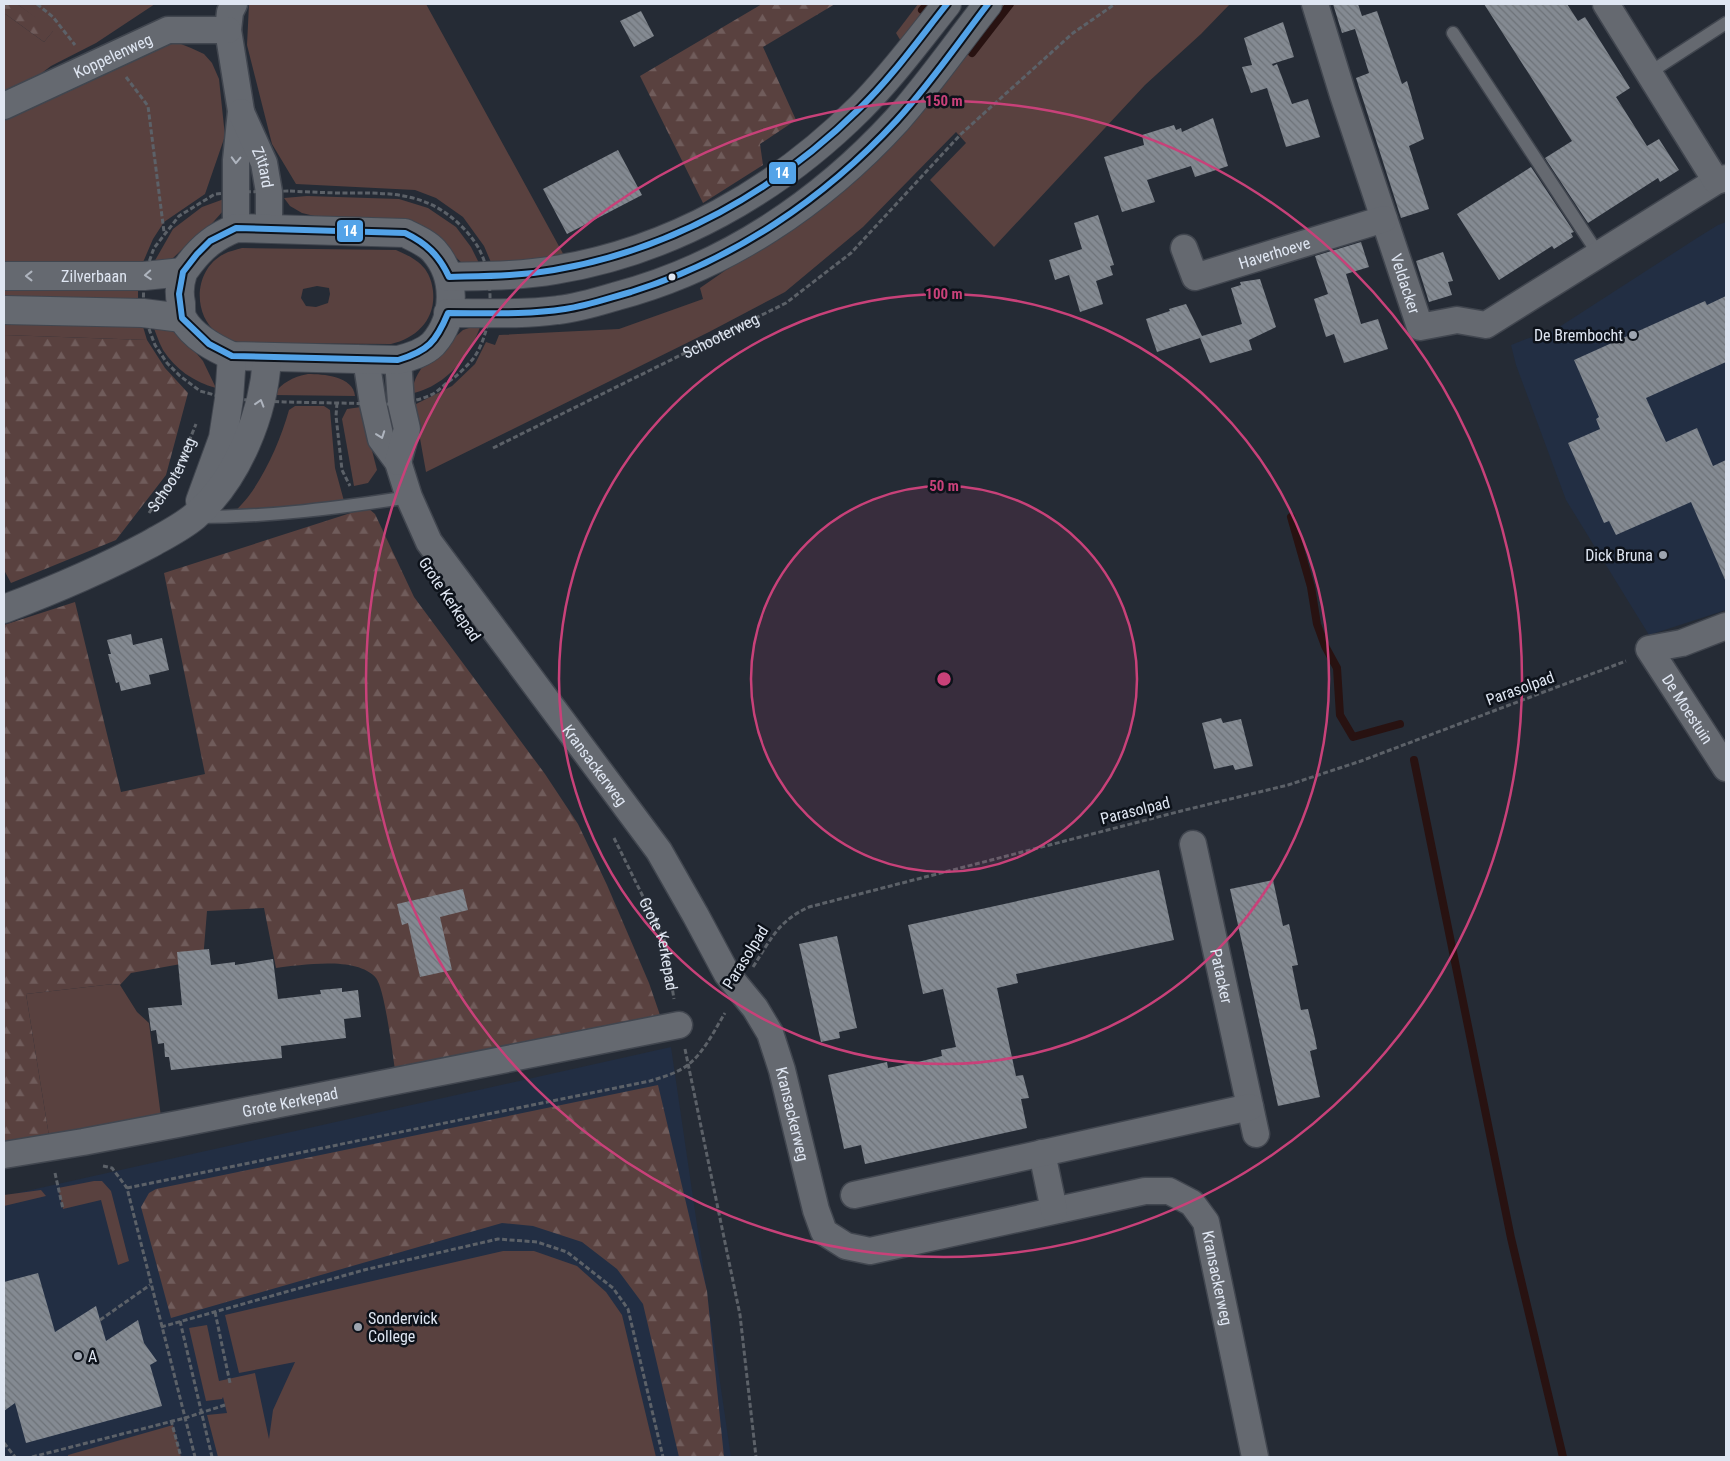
<svg xmlns="http://www.w3.org/2000/svg" width="1730" height="1461" font-family="'Roboto Condensed',sans-serif">
	<style>
		.built { fill: #222e43 }
		.green { fill: #59413f; fill-rule: evenodd }
		.forest { fill: url(#forest-firs) }
		.lines { fill: none; stroke-linecap: round; stroke-linejoin: round }
		.stream { stroke: #281211; stroke-width: 8 }
		.building { fill: url(#building-back-hatch) }
		.lane-casing { stroke: #41464f; stroke-width: 15 }
		.street-casing { stroke: #41464f; stroke-width: 29 }
		.secondary-casing { stroke: #41464f; stroke-width: 30 }
		.path { stroke: #5c6168; stroke-width: 3; stroke-dasharray: 5 2.5; stroke-linecap: butt }
		.lane { stroke: #656970; stroke-width: 12 }
		.street { stroke: #656970; stroke-width: 26 }
		.secondary { stroke: #656970; stroke-width: 28 }
		.bus-1-casing { stroke: #0d121a; stroke-width: 10 }
		.bus-1 { stroke: #53a3e8; stroke-width: 6 }
		.oneway { stroke: #aeb4be }
		.ring { fill: none; stroke: #c84179; stroke-width: 2.5 }
		.bus-dot { fill: #dfe6f2; stroke: #0d121a; stroke-width: 2 }
		.poi-dot { fill: #9ea5b0; stroke: #0d121a; stroke-width: 2 }
		.labels { text-anchor: middle; stroke-width: 5; stroke-linejoin: round; paint-order: stroke }
		.street-label { font-size: 16px; fill: #dfe6f2; stroke: #0d121a }
		.poi-label { font-size: 16px; fill: #dfe6f2; stroke: #0d121a; text-anchor: end }
		.centre { fill: #c84179; stroke: #0d121a; stroke-width: 2.5 }
		.ring-label { font-size: 15px; text-anchor: middle; font-weight: bold; fill: #c84179; stroke: #0d121a; stroke-width: 5; stroke-linejoin: round; paint-order: stroke }
		.line-badge { stroke: #0d121a; stroke-width: 2 }
		.badge-label { font-size: 14px; text-anchor: middle; font-weight: bold; fill: #fff }
	</style>
	<defs>
		<pattern id="forest-firs" width="22" height="20" patternUnits="userSpaceOnUse" patternTransform="scale(1.25)"><rect width="22" height="20" fill="#59413f"/><path d="M5 1l3.5 6h-7zM16 11l3.5 6h-7z" fill="#705c5b"/></pattern>
		<pattern id="building-back-hatch" width="6" height="6" patternUnits="userSpaceOnUse" patternTransform="scale(1.25)"><rect width="6" height="6" fill="#848a92"/><path d="M-1 5l2 2M0 0l6 6M5-1l2 2" fill="none" stroke="#6d7278"/></pattern>
	</defs>
	<rect width="100%" height="100%" fill="#252b35"/>
	<!-- built -->
	<g class="built">
		<path d="M1726,222V610L1649,635L1566,500L1516,365L1511,345L1526,339L1553,331L1697,238L1718,225Z"/>
		<path d="M671,1047L731,1457H4V1196Z"/>
	</g>
	<!-- green -->
	<g class="green">
		<path d="M17,4H155L96,43L51,66L39,75L4,92V13L44,42L53,31Z"/>
		<path d="M249,4H426L566,259L493,267L484,246L463,217L436,198L415,190L296,184L272,144L247,45Z"/>
		<path d="M918,4H939L905,48L896,33Z"/>
		<path d="M996,4H1230L1201,34L1145,85L994,247L930,180L966,143L956,132L863,227L785,292L709,332L426,472L414,405L452,386L475,364L486,342L495,345L499,335L619,329L703,299L700,288L775,236Z"/>
		<path d="M172,44H181L191,48L204,54L212,63L219,79L225,136L205,194L164,222L153,239L141,267L4,264V117L156,47Z"/>
		<path d="M307,196L399,199L428,208L456,227L471,247L482,269L463,264L446,248L302,213L290,206L284,198Z"/>
		<path d="M224,199L223,211L207,229L196,236L172,259L153,264L173,229L202,207Z"/>
		<path d="M242,248L396,250C407,255 417,259 425,269C430,276 432,283 433,291C436,319 417,338 391,344L242,343C234,341 225,339 217,333C192,314 194,269 224,254C229,251 236,250 242,248ZM317,286L329,288L330,294L328,303L316,307L306,306L301,298L303,289Z"/>
		<path d="M4,284L138,286V304L4,303Z"/>
		<path d="M4,317L141,320L147,340L4,335Z"/>
		<path d="M151,321L174,330L184,339L203,361L216,388C194,382 175,369 163,350C158,341 155,330 151,321Z"/>
		<path d="M481,324C471,356 446,385 414,393C411,384 418,373 423,366L463,330Z"/>
		<path d="M308,374C323,374 353,376 355,396L273,395C282,383 292,377 308,374Z"/>
		<path d="M295,406H324L330,410L335,468L344,501L224,523C232,514 241,506 248,497C266,473 281,439 289,410Z"/>
		<path d="M361,407L377,470L368,483L354,486L342,419L347,409Z"/>
		<path d="M113,984L120,985L137,1012L149,1023L161,1117L49,1136L26,994Z"/>
		<path d="M94,1181H102L111,1191L129,1261L118,1265L101,1200L63,1209L58,1188Z"/>
		<path d="M41,1190L46,1196L4,1206V1195Z"/>
		<path d="M503,1251H534L577,1266L606,1292L622,1315L656,1457H218L207,1415L227,1413L223,1397L222,1399L206,1401L189,1328L207,1325L219,1381L255,1373L269,1439L273,1410L295,1362L239,1373L225,1315Z"/>
		<path d="M173,1425L181,1457H68V1455Z"/>
	</g>
	<!-- forest -->
	<g class="forest">
		<path d="M4,4H17L54,30L44,42L4,13Z"/>
		<path d="M762,4H835L763,47L796,120L760,144L763,165L703,203L640,76Z"/>
		<path d="M4,335L147,340L165,368L188,393L166,475L116,540L11,583L4,570Z"/>
		<path d="M369,509L375,514L414,597L545,774L578,824L607,885L649,983L661,1018L396,1076C393,1058 385,989 376,978C357,956 302,965 276,968L264,908L207,911L203,960L131,973L120,985L113,984L26,994L49,1136L4,1143V625L75,602L121,792L205,774L164,573L360,510Z"/>
		<path d="M658,1085L707,1291L724,1457H679L643,1304L617,1269L582,1242L533,1226L502,1223L171,1318L141,1207L149,1193L156,1189Z"/>
	</g>
	<g class="lines">
		<!-- stream -->
		<g class="stream">
			<path d="M922,10L927,4"/>
			<path d="M972,53L1010,4"/>
			<path d="M1291,517L1311,587L1317,624L1325,646L1337,668L1340,715L1353,737L1400,724"/>
			<path d="M1414,760L1511,1238L1563,1457"/>
		</g>
	</g>
	<!-- building -->
	<g class="building">
		<path d="M1333,4H1358L1362,16L1377,11L1402,84L1407,81L1424,139L1409,146L1429,209L1401,218L1356,78L1369,73L1355,29L1342,33Z"/>
		<path d="M1484,4H1567L1578,21L1585,17L1630,88L1616,97L1647,146L1659,139L1679,170L1660,182L1658,178L1588,223L1545,158L1572,141Z"/>
		<path d="M641,11L654,36L634,47L620,21Z"/>
		<path d="M1283,22L1294,57L1272,64L1273,66L1277,64L1292,104L1308,99L1320,137L1286,147L1267,88L1251,93L1242,67L1252,65L1244,38Z"/>
		<path d="M1213,118L1228,166L1195,177L1191,166L1147,180L1155,202L1122,212L1104,157L1144,145L1142,135L1174,125L1176,130L1181,128L1182,132Z"/>
		<path d="M618,150L642,195L567,234L543,189Z"/>
		<path d="M1531,167L1574,232L1571,233L1573,237L1554,249L1552,246L1499,280L1457,214Z"/>
		<path d="M1098,215L1114,265L1110,266L1113,275L1096,281L1103,304L1080,312L1069,275L1055,280L1049,260L1082,249L1074,223Z"/>
		<path d="M1361,242L1369,267L1346,274L1361,324L1378,319L1388,349L1344,363L1334,334L1326,337L1314,299L1328,294L1315,256Z"/>
		<path d="M1443,252L1453,281L1448,282L1452,295L1429,302L1416,261Z"/>
		<path d="M1260,279L1276,327L1249,340L1252,350L1210,363L1200,338L1157,352L1146,319L1170,311L1169,309L1186,304L1202,336L1242,324L1231,288L1241,285L1240,282Z"/>
		<path d="M1726,296V362L1646,398L1666,442L1697,428L1713,466L1726,460V582L1691,502L1616,535L1609,521L1604,523L1568,443L1600,429L1596,419L1599,417L1574,360L1705,301L1707,305Z"/>
		<path d="M131,634L133,645L162,638L169,670L149,675L151,684L121,691L119,682L116,683L108,654H111L107,640Z"/>
		<path d="M1221,718L1223,723L1241,719L1253,766L1235,770L1233,765L1214,769L1202,723Z"/>
		<path d="M1159,870L1174,940L1016,974L1018,983L997,988L1016,1076L1023,1075L1029,1098L1021,1099L1027,1128L865,1164L861,1145L844,1149L828,1075L887,1062L888,1068L922,1061L942,1056L941,1050L956,1047L943,989L923,994L908,925Z"/>
		<path d="M1273,880L1283,926L1289,924L1298,965L1292,966L1301,1010L1308,1009L1315,1038L1317,1049L1310,1051L1320,1097L1278,1106L1230,889Z"/>
		<path d="M463,889L468,910L440,917L452,970L420,977L408,923L402,925L397,904Z"/>
		<path d="M837,936L857,1028L839,1032L840,1038L821,1042L799,944Z"/>
		<path d="M209,949L211,965L235,962V965L273,959L278,999L321,994L320,990L342,988V992L358,990L361,1017L344,1019L346,1038L281,1046L282,1058L171,1070L169,1057H165L164,1043L158,1044L156,1030L151,1031L148,1008L182,1005L177,952Z"/>
		<path d="M38,1273L55,1332L96,1306L106,1341L138,1320L144,1343L157,1361L150,1365L162,1406L26,1443L15,1403L4,1411V1282Z"/>
	</g>
	<g class="lines">
		<defs>
			<g id="lane">
				<path d="M1453,33L1599,255"/>
				<path d="M1649,73L1726,23"/>
				<path d="M197,517C269,517 339,508 409,497"/>
			</g>
			<g id="street">
				<path d="M234,4L230,12L228,30L241,111L236,160V228"/>
				<path id="s4" d="M1315,4L1343,95L1420,327L1457,320L1486,325L1716,181L1726,178"/>
				<path d="M1606,4L1716,181"/>
				<path id="s5" d="M4,106L168,30H228"/>
				<path id="s6" d="M241,112L264,163L269,192V228"/>
				<path id="s7" d="M1184,248L1195,277L1384,219"/>
				<path id="s8" d="M366,359L373,404L381,439L398,462L409,497L429,542L659,851L696,916L727,974L755,1008L770,1033L782,1070L816,1210L824,1232L846,1246L870,1251L1145,1191H1169L1192,1203L1206,1222L1255,1457"/>
				<path d="M398,360L401,403L407,429L398,462"/>
				<path id="s9" d="M1726,626L1682,643L1649,649L1726,768"/>
				<path id="s10" d="M1193,844L1256,1134"/>
				<path d="M1042,1153L1054,1210"/>
				<path id="s11" d="M4,1155L83,1142L178,1124L679,1025"/>
				<path d="M854,1195L1250,1107"/>
			</g>
			<g id="secondary">
				<path d="M236,228L405,233C415,238 427,243 434,251C457,277 456,318 433,344C424,353 410,357 398,360L232,356C214,348 193,337 183,319C181,315 181,308 181,303C179,294 180,282 183,273C185,269 188,266 190,263C203,246 216,236 236,228Z"/>
				<path id="s12" d="M4,276H144L183,272"/>
				<path d="M449,277C485,276 520,276 555,270C671,251 777,191 860,108C892,76 919,39 947,4"/>
				<path d="M4,310L143,313L182,318"/>
				<path d="M448,313C485,313 522,315 558,310C578,308 597,302 617,296C726,267 821,203 897,120C929,84 958,42 988,4"/>
				<path d="M200,501L223,438L229,399L232,356"/>
				<path d="M4,609C54,590 103,569 150,544C164,536 182,527 195,516C238,479 264,413 267,358"/>
			</g>
		</defs>
		<!-- lane casing -->
		<use href="#lane" class="lane-casing"/>
		<!-- street casing -->
		<use href="#street" class="street-casing"/>
		<!-- secondary casing -->
		<use href="#secondary" class="secondary-casing"/>
		<!-- path -->
		<g class="path">
			<path d="M37,4L53,17L75,45"/>
			<path d="M126,77L148,106L164,232"/>
			<path d="M290,191C309,192 328,193 347,193C379,193 408,192 436,207C453,216 473,235 481,253C495,283 493,331 473,359C466,367 457,376 448,382C443,386 438,391 433,394C419,401 403,403 389,404L284,402L229,399L200,391L180,376L167,363L155,345L143,313L144,276L154,248L179,216L215,194L237,192Z"/>
			<path d="M337,403L336,416L342,470L350,486"/>
			<path id="s1" d="M493,448L786,303L851,253L961,134L1073,33L1115,4"/>
			<path id="s2" d="M149,513L177,471L196,424"/>
			<path id="s3" d="M614,838L664,939L674,999"/>
			<path d="M753,967C771,939 778,921 809,907L1185,810L1288,785L1361,761L1626,661"/>
			<path d="M685,1049L740,1315L756,1457"/>
			<path d="M103,1166L112,1168L127,1188L195,1457"/>
			<path d="M55,1173L63,1209"/>
			<path d="M127,1188L650,1081C663,1077 678,1073 689,1064C705,1051 715,1029 725,1013"/>
			<path d="M215,1312L230,1383"/>
			<path d="M100,1320L150,1285"/>
			<path d="M180,1321L212,1457"/>
			<path d="M161,1327L364,1270L498,1239L537,1242L567,1252L613,1288L628,1309L663,1457"/>
			<path d="M171,1420L181,1457"/>
			<path d="M4,1443L15,1457"/>
			<path d="M32,1457L185,1418L225,1405"/>
		</g>
		<!-- lane -->
		<use href="#lane" class="lane"/>
		<!-- street -->
		<use href="#street" class="street"/>
		<!-- secondary -->
		<use href="#secondary" class="secondary"/>
		<defs>
			<path id="bus-1" d="M947,4C919,39 892,77 860,108C776,191 671,250 554,270C520,276 484,276 449,277C439,255 426,243 405,233L236,228L210,241L197,254L183,272L179,294L182,318L209,344L232,356L398,360C428,351 436,342 448,313C487,313 526,315 565,309C587,306 609,298 631,292C734,260 824,199 897,120C930,84 958,43 988,4"/>
		</defs>
		<!-- bus-1 casing -->
		<use href="#bus-1" class="bus-1-casing"/>
		<!-- bus-1 -->
		<use href="#bus-1" class="bus-1"/>
	</g>
	<!-- one-way arrows -->
	<defs><path id="oneway-chevron" d="M-2-3.5L2.5 0L-2 3.5" fill="none" stroke-width="1.6" stroke-linecap="round" stroke-linejoin="round" transform="scale(1.25)"/></defs>
	<g class="oneway">
		<use href="#oneway-chevron" transform="translate(236 160) rotate(92)"/>
		<use href="#oneway-chevron" transform="translate(148 275) rotate(176)"/>
		<use href="#oneway-chevron" transform="translate(29 276) rotate(-180)"/>
		<use href="#oneway-chevron" transform="translate(260 403) rotate(-73)"/>
		<use href="#oneway-chevron" transform="translate(381 435) rotate(70)"/>
	</g>
	<!-- distance rings -->
	<circle cx="944" cy="679" r="193" fill="#c84179" fill-opacity=".12"/>
	<g class="ring">
		<circle cx="944" cy="679" r="193"/>
		<circle cx="944" cy="679" r="385"/>
		<circle cx="944" cy="679" r="578"/>
	</g>
	<!-- markers -->
	<circle class="bus-dot" cx="672" cy="277" r="4.5"/>
	<g class="poi-dot">
		<circle cx="1633" cy="335" r="5"/>
		<circle cx="1663" cy="555" r="5"/>
		<circle cx="358" cy="1327" r="5"/>
		<circle cx="78" cy="1356" r="5"/>
	</g>
	<g class="labels">
		<!-- street labels -->
		<g class="street-label">
			<text dy="6" stroke="none"><textPath href="#s5" startOffset="120">Koppelenweg</textPath></text>
			<text dy="6" stroke="none"><textPath href="#s6" startOffset="60">Zittard</textPath></text>
			<text dy="6" stroke="none"><textPath href="#s7" startOffset="114">Haverhoeve</textPath></text>
			<text dy="6" stroke="none"><textPath href="#s12" startOffset="90">Zilverbaan</textPath></text>
			<text dy="6" stroke="none"><textPath href="#s4" startOffset="294">Veldacker</textPath></text>
			<text dy="6" stroke="none"><textPath href="#s1" startOffset="254">Schooterweg</textPath></text>
			<text dy="6" stroke="none"><textPath href="#s2" startOffset="45">Schooterweg</textPath></text>
			<text transform="translate(450 599) rotate(56)" y="6">Grote Kerkepad</text>
			<text transform="translate(1520 688) rotate(-20)" y="6">Parasolpad</text>
			<text dy="6" stroke="none"><textPath href="#s9" startOffset="152">De Moestuin</textPath></text>
			<text dy="6" stroke="none"><textPath href="#s8" startOffset="474">Kransackerweg</textPath></text>
			<text transform="translate(1135 810) rotate(-14)" y="6">Parasolpad</text>
			<text dy="6" stroke="none"><textPath href="#s3" startOffset="116">Grote Kerkepad</textPath></text>
			<text transform="translate(745 957) rotate(-58)" y="6">Parasolpad</text>
			<text dy="6" stroke="none"><textPath href="#s10" startOffset="135">Patacker</textPath></text>
			<text dy="6" stroke="none"><textPath href="#s11" startOffset="291">Grote Kerkepad</textPath></text>
			<text dy="6" stroke="none"><textPath href="#s8" startOffset="879">Kransackerweg</textPath></text>
			<text dy="6" stroke="none"><textPath href="#s8" startOffset="1464">Kransackerweg</textPath></text>
		</g>
		<!-- poi labels -->
		<g class="poi-label">
			<text x="1623" y="341">De Brembocht</text>
			<text x="1653" y="561">Dick Bruna</text>
			<text x="368" y="1324" text-anchor="start">Sondervick<tspan x="368" dy="18">College</tspan></text>
			<text x="88" y="1362" text-anchor="start">A</text>
		</g>
	</g>
	<circle cx="944" cy="679" r="8" class="centre"/>
	<g class="ring-label">
		<text x="944" y="106">150 m</text>
		<text x="944" y="299">100 m</text>
		<text x="944" y="491">50 m</text>
	</g>
	<g class="line-badge">
		<rect x="768" y="161" width="29" height="24" rx="5" fill="#53a3e8"/>
		<rect x="336" y="219" width="28" height="24" rx="5" fill="#53a3e8"/>
	</g>
	<g class="badge-label">
		<text x="782" y="178">14</text>
		<text x="350" y="236">14</text>
	</g>
	<!-- border -->
	<rect width="1730" height="1461" fill="none" stroke="#dfe6f2" stroke-width="10"/>
</svg>
